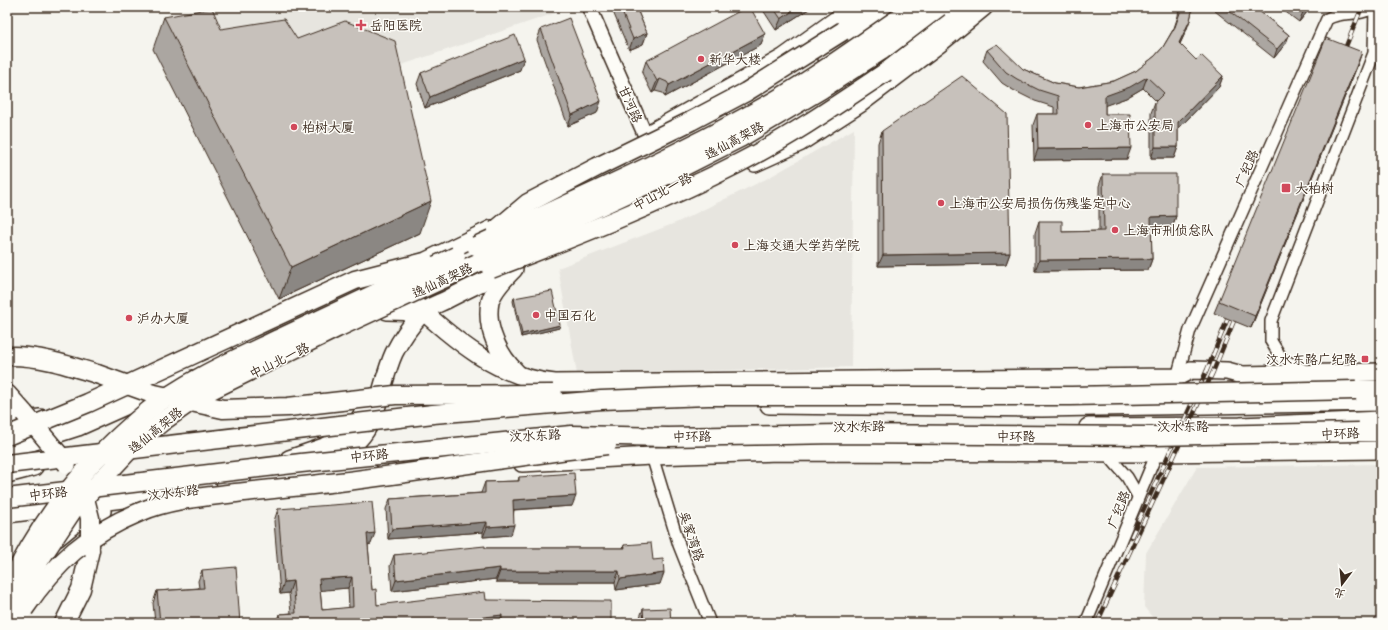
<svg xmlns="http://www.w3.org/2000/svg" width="1388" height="630" font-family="'Indie Flower','LXGW WenKai TC',sans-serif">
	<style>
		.built { fill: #e7e5df }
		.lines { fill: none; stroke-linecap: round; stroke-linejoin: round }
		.minor-casing { stroke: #3b2a1e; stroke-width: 14 }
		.tertiary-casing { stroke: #3b2a1e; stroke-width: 17 }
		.primary-casing { stroke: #3b2a1e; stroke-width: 20 }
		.trunk-casing { stroke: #3b2a1e; stroke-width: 21 }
		.minor { stroke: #fdfcf7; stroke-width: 11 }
		.tertiary { stroke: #fdfcf7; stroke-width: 14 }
		.primary { stroke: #fdfcf7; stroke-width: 17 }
		.trunk { stroke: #fdfcf7; stroke-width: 18 }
		.rail-casing { stroke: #3b2a1e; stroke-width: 4.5 }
		.rail { stroke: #fdfcf7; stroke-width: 3; stroke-dasharray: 9; stroke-linecap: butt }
		.trunk-bridge-casing { stroke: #3b2a1e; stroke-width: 21; stroke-linecap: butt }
		.trunk-bridge { stroke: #fdfcf7; stroke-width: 18 }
		.wall { fill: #aba6a1; stroke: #3b2a1e; fill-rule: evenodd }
		.shaded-wall { fill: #8b8783; stroke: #3b2a1e }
		.building { fill: #c7c1bb; stroke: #3b2a1e; fill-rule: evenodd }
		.poi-dot { fill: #d1495b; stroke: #fdfcf7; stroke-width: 1.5 }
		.labels { text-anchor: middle; stroke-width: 3; stroke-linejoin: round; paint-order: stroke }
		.poi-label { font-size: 13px; fill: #3b2a1e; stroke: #fdfcf7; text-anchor: start }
		.street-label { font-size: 13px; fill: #3b2a1e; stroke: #fdfcf7 }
	</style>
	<rect width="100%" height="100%" fill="#f5f4ee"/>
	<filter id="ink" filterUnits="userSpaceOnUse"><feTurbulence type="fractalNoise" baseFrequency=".025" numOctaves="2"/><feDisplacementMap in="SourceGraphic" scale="8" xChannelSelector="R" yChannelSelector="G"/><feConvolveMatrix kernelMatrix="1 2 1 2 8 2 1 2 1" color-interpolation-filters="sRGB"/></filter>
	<g filter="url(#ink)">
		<!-- built -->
		<g class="built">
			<path d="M198,7H573L390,69L212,57Z"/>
			<path d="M854,129L851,367L577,374L558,268L678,222L768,178Z"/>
			<path d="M1381,464V623H1157L1144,607L1146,553L1197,467Z"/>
		</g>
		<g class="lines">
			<defs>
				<g id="minor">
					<path d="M1307,372L1282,359L1271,341V321L1374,53L1375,7"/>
					<path d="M1176,381L1190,330L1327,19C1344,9 1356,18 1375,7"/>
					<path d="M1106,453L1127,477L1138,496"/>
					<path d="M652,456L679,545L710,623"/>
					<path d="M1086,623L1159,448"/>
				</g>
				<path id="tertiary" d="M589,7L650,146"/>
				<g id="primary">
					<path d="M929,25L951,7"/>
					<path d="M827,58L897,7"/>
					<path d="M650,133L783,58L854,7"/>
					<path d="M755,163L799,143L861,103L939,44L984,7"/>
					<path d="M667,189L818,104L867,70"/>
					<path d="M534,209L720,121"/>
					<path d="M422,263L492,229"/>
					<path d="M514,269C505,278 493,290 490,302C485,328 499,356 517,373"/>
					<path d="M394,289L399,290C446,331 490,377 555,383L1177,377L1191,370L1227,371L1242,375L1381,372"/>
					<path d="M387,311L423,312"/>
					<path d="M183,362L226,355"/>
					<path d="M143,381L185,377"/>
					<path d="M769,405L1042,408L1381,402"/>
					<path d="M7,415L25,420L40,418"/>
					<path d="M1088,427L1240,426L1381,420"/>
					<path d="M7,450L78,427L161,390"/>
					<path d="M327,455C378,449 377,390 394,353C401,339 411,325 422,313C427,307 438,304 446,300C467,289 489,279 511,268"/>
					<path d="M289,459L324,447L351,431L362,415"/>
					<path d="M522,463L652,456L779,452L1157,453L1381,450"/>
					<path d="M7,474L34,467"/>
					<path d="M260,481L369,471"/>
					<path d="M7,514L208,488"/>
					<path d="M57,538L79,520L102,511"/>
				</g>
				<g id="trunk">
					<path d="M843,31L876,7"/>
					<path d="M886,72L969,7"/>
					<path d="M7,356C38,355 68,365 97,374"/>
					<path d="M1356,390H1381"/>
					<path d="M7,394L24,413"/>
					<path d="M1359,432H1381"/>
					<path d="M64,623L81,589L90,550"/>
				</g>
			</defs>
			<!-- minor casing -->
			<use href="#minor" class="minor-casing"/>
			<!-- tertiary casing -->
			<use href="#tertiary" class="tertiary-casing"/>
			<!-- primary casing -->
			<use href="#primary" class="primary-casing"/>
			<!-- trunk casing -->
			<use href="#trunk" class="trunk-casing"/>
			<!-- minor -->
			<use href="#minor" class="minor"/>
			<!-- tertiary -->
			<use href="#tertiary" class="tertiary"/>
			<!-- primary -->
			<use href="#primary" class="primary"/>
			<!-- trunk -->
			<use href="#trunk" class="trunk"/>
			<defs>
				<g id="rail">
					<path d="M1342,56L1362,7"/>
					<path d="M1131,537L1207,370L1232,308"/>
					<path d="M1097,623L1213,372L1238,311"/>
				</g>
			</defs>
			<!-- rail casing -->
			<use href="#rail" class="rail-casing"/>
			<!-- rail -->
			<use href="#rail" class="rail"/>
			<defs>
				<g id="trunk-bridge">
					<path d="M496,230L528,203L597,167L691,121L746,92L843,31"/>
					<path d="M476,246C569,203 664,162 753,113C810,82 862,43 915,7"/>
					<path d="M491,269C575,237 659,204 739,163C790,137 838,104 886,72"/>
					<path d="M97,374L150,393L223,409L288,407L395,395L553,394"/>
					<path d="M24,413L67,464"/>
					<path d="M7,436L88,403L355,280L425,262"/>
					<path d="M7,464L433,414L601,400L708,396H1071L1356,390"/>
					<path d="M82,487L90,518V547"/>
					<path d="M7,498L301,463L571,435L668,437L838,434L1154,436L1359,432"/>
					<path d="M7,590C42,516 85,463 148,411C187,380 236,359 280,338C339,311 397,283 456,256"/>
					<path d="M24,609C56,562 87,534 140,512C170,499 204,497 236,493C270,489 304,486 339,482C428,471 517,456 607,445"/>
					<path d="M12,623L33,570L73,510L134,445L162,422L199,396L337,328L661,178L740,138L822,89L881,51L939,7"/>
				</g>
			</defs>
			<!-- trunk-bridge casing -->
			<use href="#trunk-bridge" class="trunk-bridge-casing"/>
			<!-- trunk-bridge -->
			<use href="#trunk-bridge" class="trunk-bridge"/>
		</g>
		<!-- wall -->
		<g class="wall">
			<path d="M611,7H636L647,33L643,44L629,50Z"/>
			<path d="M761,7H812L776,30Z"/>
			<path d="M1179,7H1193L1190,20L1186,31L1180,44L1196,60L1223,76L1219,87L1178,129V147L1174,158H1151V113L1155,102L1156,101L1143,88L1126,98L1105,105V114L1127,159L1034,160L1033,125L1037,114H1054V107L1035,101L1013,90L1002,83L983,61L987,50L1023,69L1055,83L1079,87L1114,81L1136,71L1155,56L1163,47L1174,28L1178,16Z"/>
			<path d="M1216,7H1254L1289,35L1286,43L1274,58L1215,11Z"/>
			<path d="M1279,7H1311L1299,22Z"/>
			<path d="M164,17L221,29L420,233L279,299L153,49Z"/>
			<path d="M541,29L597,113L568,126L537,40Z"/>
			<path d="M765,34L761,45L665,97L663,93L655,91L652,93L642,73L646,61Z"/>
			<path d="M1358,64L1251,328L1214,313L1219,301Z"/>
			<path d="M520,70L425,108L417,84L421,73Z"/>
			<path d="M882,131L1010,253L1006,264L878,266V143Z"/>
			<path d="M1103,174L1176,216L1172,228H1151L1152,259L1148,270L1035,271V233L1039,221L1062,232L1099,231V186Z"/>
			<path d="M514,298L559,328L521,337L513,301Z"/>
			<path d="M519,477L572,506L514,510L511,535L483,537V532L388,539L386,509L390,499L481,493L485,482L518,481Z"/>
			<path d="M278,509L371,544L368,545L372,590L377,605L486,600L611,623H277L280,614L291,613L289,593L280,594L274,521ZM348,588L349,608L322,610L320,590Z"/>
			<path d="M624,545L653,560L660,584L616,590L615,582H496V579L392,591L390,566L394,555L485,548H623Z"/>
			<path d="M202,570L240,623H155L153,603L157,591L199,588L198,581Z"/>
			<path d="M643,609L671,623H640V617Z"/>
		</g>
		<!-- shaded-wall -->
		<g class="shaded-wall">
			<path d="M798,7H812L776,30L781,19Z"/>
			<path d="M1306,7H1311L1299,22L1303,12Z"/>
			<path d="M1190,20L1186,31L1175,54L1179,43Z"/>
			<path d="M647,33L643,44L629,50L633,39Z"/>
			<path d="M765,34L761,45L665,97L669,85Z"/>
			<path d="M1289,35L1286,43L1274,58L1277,49Z"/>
			<path d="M1362,52L1358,64L1251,328L1255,316Z"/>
			<path d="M524,58L520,70L425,108L430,97Z"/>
			<path d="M1223,76L1219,87L1174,133L1178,122Z"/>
			<path d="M1147,77L1143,88L1126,98L1101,107L1105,96Z"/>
			<path d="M660,79L655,91L652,93L657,81Z"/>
			<path d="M601,101L597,113L568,126L572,115Z"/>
			<path d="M1155,147H1178L1174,158H1151Z"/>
			<path d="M1131,148L1127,159L1034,160L1038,149Z"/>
			<path d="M431,201L420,233L279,299L291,267Z"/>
			<path d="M1176,216L1172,228H1147L1151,217Z"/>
			<path d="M1010,253L1006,264L878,266L883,255Z"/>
			<path d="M1152,259L1148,270L1035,271L1039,260Z"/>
			<path d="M560,325L559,328L521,337L522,334Z"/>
			<path d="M576,496L572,506L509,510L513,500Z"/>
			<path d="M487,522L483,532L388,539L392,529Z"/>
			<path d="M514,525L511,535L483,537L487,527Z"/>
			<path d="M375,533L371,544L362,545L367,534Z"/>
			<path d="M500,568L496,579L392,591L396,580Z"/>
			<path d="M500,571H619L615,582H496Z"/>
			<path d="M664,573L660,584L616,590L620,579Z"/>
			<path d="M352,577L348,588L315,591L319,579Z"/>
			<path d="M293,581L289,593L280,594L284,582Z"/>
			<path d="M502,615L499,623H434Z"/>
		</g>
		<!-- building -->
		<g class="building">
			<path d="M620,7H636L647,33L633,39Z"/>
			<path d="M747,7H750L765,34L669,85L667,82L660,79L657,81L646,61Z"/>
			<path d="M773,7H798L781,19Z"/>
			<path d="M1182,7H1193L1190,20L1179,43L1196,60L1201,55L1223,76L1178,122V147H1155V102L1164,93L1147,77L1130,87L1105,96V114H1130L1131,148L1038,149L1037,114H1059L1058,96L1039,90L1017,79L1006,72L987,50L997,44L1023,69L1055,83L1079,87L1114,81L1136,71L1155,56L1163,47L1175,27Z"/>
			<path d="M1224,7H1254L1289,35L1277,49Z"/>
			<path d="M1297,7H1306L1303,12Z"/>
			<path d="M212,8L221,29L284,19L297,39L345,21L395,41L431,201L291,267L164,17Z"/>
			<path d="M569,18L601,101L572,115L541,29Z"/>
			<path d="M515,35L524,58L430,97L421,73Z"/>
			<path d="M1326,38L1362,52L1255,316L1219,301Z"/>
			<path d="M962,76L1007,114L1010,253L883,255L882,131Z"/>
			<path d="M1103,174H1176V216L1151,217L1152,259L1039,260V221H1062V232L1104,231Z"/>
			<path d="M552,291L560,325L522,334L514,298Z"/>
			<path d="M574,473L576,496L513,500L514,525L487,527V522L392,529L390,499L485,493V482L519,481V477Z"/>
			<path d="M372,502L375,533L367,534L372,590L376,589L377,605L485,592L486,600L611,601V623H502V615L434,623H281L280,614L296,613L293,581L284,582L278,509ZM352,577L353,607L322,610L319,579Z"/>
			<path d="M651,543L653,560L663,559L664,573L620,579L619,571H500V568L396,580L394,555L485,546V548H625L624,545Z"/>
			<path d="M236,567L240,623H160L157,591L204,588L202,570Z"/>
			<path d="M670,608L671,623H644L643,609Z"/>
		</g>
	</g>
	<!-- markers -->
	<g class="poi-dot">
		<path d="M359 19h4v4h4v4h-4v4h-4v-4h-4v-4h4z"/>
		<circle cx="701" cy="59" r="4"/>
		<circle cx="1088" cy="125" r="4"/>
		<circle cx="294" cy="127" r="4"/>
		<rect x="1281" y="183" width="10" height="10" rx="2"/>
		<circle cx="941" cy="203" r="4"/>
		<circle cx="1115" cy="230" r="4"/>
		<circle cx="735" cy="245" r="4"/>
		<circle cx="536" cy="315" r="4"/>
		<circle cx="129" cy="318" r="4"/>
		<rect x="1361" y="355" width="8" height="8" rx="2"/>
	</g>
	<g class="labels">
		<!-- poi labels -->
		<g class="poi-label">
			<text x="370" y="30">岳阳医院</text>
			<text x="709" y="64">新华大楼</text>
			<text x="1096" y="130">上海市公安局</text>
			<text x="302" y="132">柏树大厦</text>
			<text x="1295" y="193">大柏树</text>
			<text x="949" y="208">上海市公安局损伤伤残鉴定中心</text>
			<text x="1123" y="235">上海市刑侦总队</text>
			<text x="743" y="250">上海交通大学药学院</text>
			<text x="544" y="320">中国石化</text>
			<text x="137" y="323">沪办大厦</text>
			<text x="1357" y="364" text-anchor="end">汶水东路广纪路</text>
		</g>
		<!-- street labels -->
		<g class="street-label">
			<text transform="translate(631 104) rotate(66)" y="5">甘河路</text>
			<text transform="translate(734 140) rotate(-28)" y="5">逸仙高架路</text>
			<text transform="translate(1246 168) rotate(-66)" y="5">广纪路</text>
			<text transform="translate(662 191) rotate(-28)" y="5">中山北一路</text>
			<text transform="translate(442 280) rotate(-25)" y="5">逸仙高架路</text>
			<text transform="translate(279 360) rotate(-26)" y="5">中山北一路</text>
			<text transform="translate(859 426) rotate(-1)" y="5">汶水东路</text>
			<text x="1183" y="431">汶水东路</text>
			<text transform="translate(155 430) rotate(-39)" y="5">逸仙高架路</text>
			<text transform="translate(1340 433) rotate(-2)" y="5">中环路</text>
			<text transform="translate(535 435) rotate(-3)" y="5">汶水东路</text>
			<text transform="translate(692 436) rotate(-1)" y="5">中环路</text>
			<text x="1016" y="441">中环路</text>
			<text transform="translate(369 455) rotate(-6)" y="5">中环路</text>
			<text transform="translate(173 492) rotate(-7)" y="5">汶水东路</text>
			<text transform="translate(48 493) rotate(-7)" y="5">中环路</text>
			<text transform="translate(1118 509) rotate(-68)" y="5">广纪路</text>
			<text transform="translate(692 536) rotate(71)" y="5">吴家湾路</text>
		</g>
	</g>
	<!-- margin -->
	<rect width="1388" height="630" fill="none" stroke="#fdfcf7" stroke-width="24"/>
	<rect x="12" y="12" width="1364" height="606" fill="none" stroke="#3b2a1e" stroke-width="1.5" filter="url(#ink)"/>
	<!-- north arrow -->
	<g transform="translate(1342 584) rotate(196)" stroke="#fdfcf7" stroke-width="3" paint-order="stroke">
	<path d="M0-3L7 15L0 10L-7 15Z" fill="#3b2a1e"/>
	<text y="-6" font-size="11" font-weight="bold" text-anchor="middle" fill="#3b2a1e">北</text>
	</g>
</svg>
